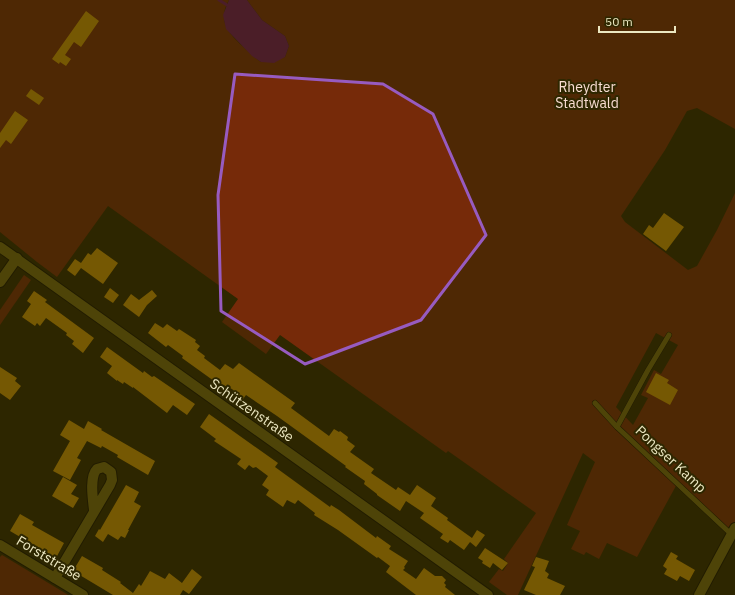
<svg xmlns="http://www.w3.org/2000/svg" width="735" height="595" font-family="'IBM Plex Sans',sans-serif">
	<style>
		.green { fill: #762a09; fill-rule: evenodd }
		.water { fill: #701559 }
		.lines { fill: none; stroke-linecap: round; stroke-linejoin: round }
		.stream { stroke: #701559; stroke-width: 3 }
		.building { fill: #cd9407 }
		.service-casing { stroke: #141000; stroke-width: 6 }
		.minor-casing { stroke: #141000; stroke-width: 12 }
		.service { stroke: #756913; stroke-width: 5 }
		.minor { stroke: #756913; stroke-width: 10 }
		.marked { fill: none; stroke: #975bc0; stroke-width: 3; stroke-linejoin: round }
		.labels { text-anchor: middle; stroke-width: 4; stroke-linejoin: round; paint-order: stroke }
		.park-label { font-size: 14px; fill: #f9ddd2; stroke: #2e2700 }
		.street-label { font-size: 14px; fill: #ece7c1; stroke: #2e2700 }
	</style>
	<rect width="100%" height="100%" fill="#2e2700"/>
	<!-- green -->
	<g class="green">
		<path d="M0,0H229C218,19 226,30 240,44C247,50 253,57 261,62L285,57L289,46L285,36L262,20L247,0H735V129L697,108L687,111L665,150L621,216L625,222L688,270L697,266L717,230L735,193V530L731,534L677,484L637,557L607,543L599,559L586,552L584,555L571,549L580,531L567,525L595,462L583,453L518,595H507L489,582L499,569L503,571L508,563L504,559L536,513L448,451L446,453L280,335L266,354L222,322L238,299L108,206L57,277L37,262L0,232ZM656,333L678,345L661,374L654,370L641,395L648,398L633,425L616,407Z"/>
		<path d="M24,275L31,280L0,325V310Z"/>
		<path d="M2,555L65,593L68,595H0V557Z"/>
	</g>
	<!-- water -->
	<path class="water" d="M229,0H247L262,20L285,36L289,46L285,57L274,63L261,62L252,56L226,29L223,15Z"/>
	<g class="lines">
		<!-- stream -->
		<path class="stream" d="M219,0L227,5"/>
	</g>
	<!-- building -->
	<g class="building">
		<path d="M86,11L99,21L81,47L74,42L65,55L71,59L66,66L60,62L59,64L52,59Z"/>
		<path d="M31,89L44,98L39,105L26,96Z"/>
		<path d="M15,111L28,120L11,144L6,140L0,148V133Z"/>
		<path d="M664,213L684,227L666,251L643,234L649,225L653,228Z"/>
		<path d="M97,248L118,263L103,284L81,268L75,276L67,270L75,259L81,263L88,253L91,255Z"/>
		<path d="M110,288L119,295L113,303L104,297Z"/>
		<path d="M152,290L157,296L147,305L139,317L123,305L131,294L139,300Z"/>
		<path d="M34,291L47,300L45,302L94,338L83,353L72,344L74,341L66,335L67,333L46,318L40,326L37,323L35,326L22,317L31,304L27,301Z"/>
		<path d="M155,323L163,328L167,324L177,331L179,329L196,340L195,342L200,346L197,350L205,356L204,358L220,370L225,364L233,369L239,363L295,403L291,408L329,436L334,429L339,432L340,431L348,437L347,440L355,446L350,452L374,469L371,473L396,490L398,487L410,495L417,485L436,498L431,506L448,518L447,520L458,528L472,538L477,530L485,535L476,547L470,542L464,550L450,540L448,543L440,538L443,534L420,518L424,513L406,501L400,511L377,495V494L364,484L365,481L345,467L346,466L277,416L246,395L243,399L232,389L214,381L182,358L183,356L168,345L166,347L148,333Z"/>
		<path d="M107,347L143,373L144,371L152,377L154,376L195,404L187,415L173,405L167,413L133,387V388L124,382L123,384L117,380V381L107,373L112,366L100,357Z"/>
		<path d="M0,367L17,378L15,381L21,386L10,400L0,393Z"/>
		<path d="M656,373L669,380L667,383L678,390L670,405L646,392Z"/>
		<path d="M209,414L278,463L275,467L330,507L331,505L339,510L376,538L377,536L391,546L389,549L408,561L404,567L405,568L403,570L416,579L424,568L435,576H442L446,580L444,583L446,585L445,587L455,595H416L386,572L390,566L378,557L377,558L338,530L314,515L315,513L298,500L295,504L287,500L283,507L266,495L269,490L262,485L268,476L256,467L253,468L249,465L245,470L237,464L241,459L214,441L216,439L200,427Z"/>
		<path d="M69,420L84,429L88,421L102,429L101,430L155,461L148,475L117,457L118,455L102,446L101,448L87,441L77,458L81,460L70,480L53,471L70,441L60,435Z"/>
		<path d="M63,477L77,485L71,494L79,498L73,508L52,496Z"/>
		<path d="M126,485L139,492L134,502L141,506L128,530H129L125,538L121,536L118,540L108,534L103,542L95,536L99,529L100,530Z"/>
		<path d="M20,514L34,522L32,525L64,543L56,558L10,531Z"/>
		<path d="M485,548L508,563L502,570L493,563L490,568L482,563L483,561L478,558Z"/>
		<path d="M671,552L678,556L676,559L695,570L689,581L680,576L677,581L664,574L667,569L663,566Z"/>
		<path d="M82,556L103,568L102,570L121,582L120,583L133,593L139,584L141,586L150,571L165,579L169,573L182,583L192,569L202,577L189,594L183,590L180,595H113L73,571Z"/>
		<path d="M536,557L549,561L545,571L549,574L547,578L565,586L560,595H536L524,590L535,567L532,566Z"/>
	</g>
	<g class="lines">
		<defs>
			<g id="service">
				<path d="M595,403L617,427L731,534"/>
				<path d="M617,427L648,370L669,335"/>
			</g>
			<g id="minor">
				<path d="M0,247L488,595"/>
				<path d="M0,282L17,258"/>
				<path d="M0,545L83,595"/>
				<path d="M55,578L110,485L112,480L111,472L104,467L97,469C89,477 93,500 94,510"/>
				<path d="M699,595L735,528"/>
			</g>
		</defs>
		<!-- service casing -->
		<use href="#service" class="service-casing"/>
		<!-- minor casing -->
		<use href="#minor" class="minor-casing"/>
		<!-- service -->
		<use href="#service" class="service"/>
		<!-- minor -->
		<use href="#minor" class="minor"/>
	</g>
	<!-- marked area -->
	<path d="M0 0H735V595H0ZM235,74L383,84L433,114L486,235L421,320L305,364L221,311L218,195Z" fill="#2e2700" fill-opacity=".55" fill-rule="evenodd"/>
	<path class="marked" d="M235,74L383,84L433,114L486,235L421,320L305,364L221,311L218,195Z"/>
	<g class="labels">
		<!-- park labels -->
		<g class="park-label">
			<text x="587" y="92">Rheydter<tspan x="587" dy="16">Stadtwald</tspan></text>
		</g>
		<!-- street labels -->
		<g class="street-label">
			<text transform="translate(252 410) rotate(35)" y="5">Schützenstraße</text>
			<text transform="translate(671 459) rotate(43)" y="5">Pongser Kamp</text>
			<text transform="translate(49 558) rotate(31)" y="5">Forststraße</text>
		</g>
	</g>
	<!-- scale -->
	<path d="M599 26v6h76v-6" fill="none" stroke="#ece7c1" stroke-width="2"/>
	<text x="605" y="26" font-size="12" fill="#ece7c1" stroke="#2e2700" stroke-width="3" paint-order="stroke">50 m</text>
</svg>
